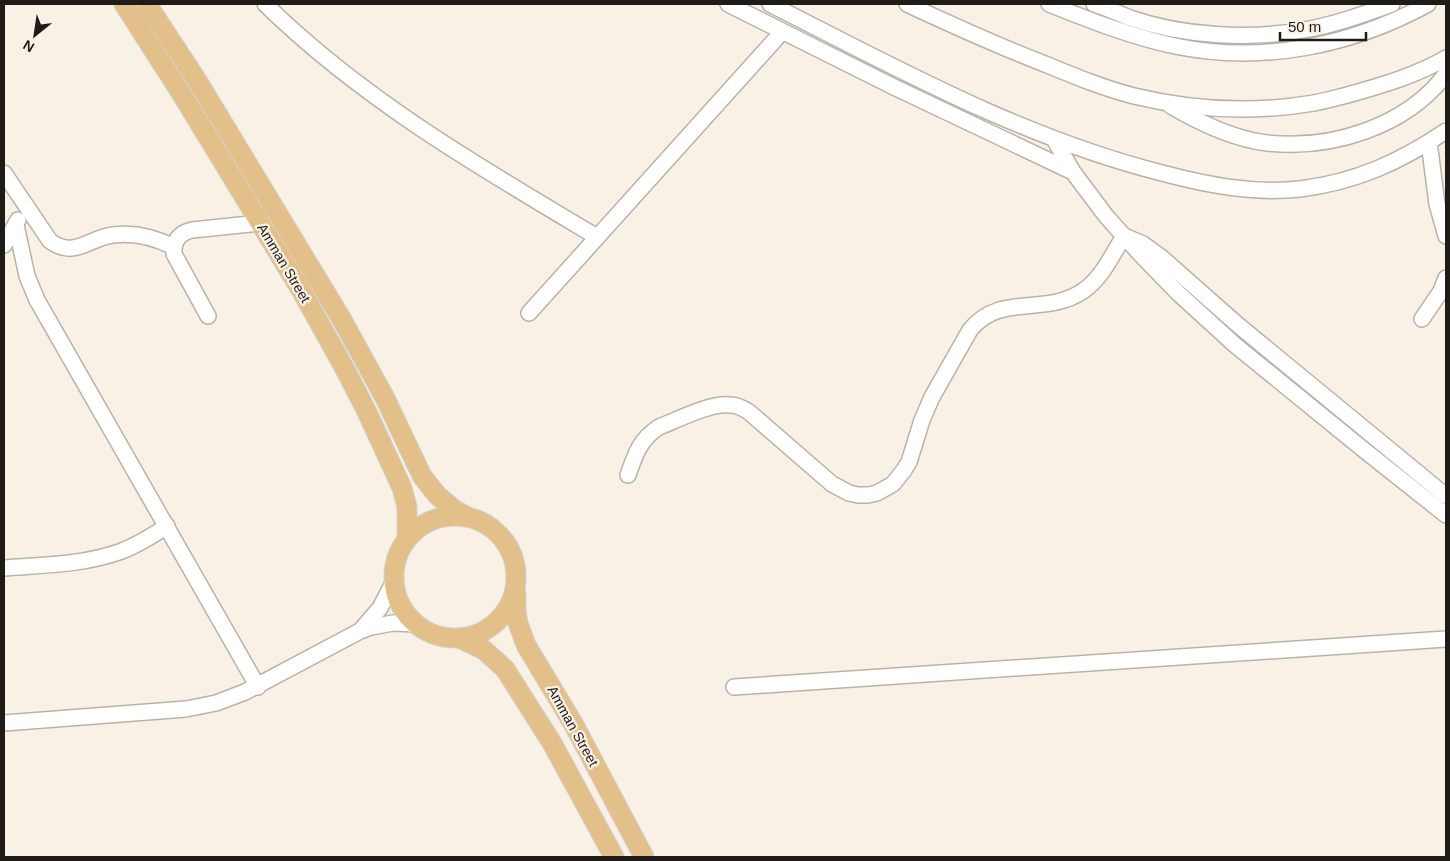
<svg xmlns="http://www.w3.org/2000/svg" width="1450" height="861" font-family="Helvetica,sans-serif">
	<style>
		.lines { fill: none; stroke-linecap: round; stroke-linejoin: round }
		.minor-casing { stroke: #bab2a8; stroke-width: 18 }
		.major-casing { stroke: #d2d2d1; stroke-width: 21 }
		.minor { stroke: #fff; stroke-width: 15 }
		.major { stroke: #e3c089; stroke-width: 19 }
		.labels { text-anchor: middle; stroke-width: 4.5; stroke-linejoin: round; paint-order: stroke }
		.street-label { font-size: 14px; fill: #1f1c18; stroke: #faf1e6 }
	</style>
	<rect width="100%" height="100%" fill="#faf1e6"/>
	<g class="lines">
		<defs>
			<g id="minor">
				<path d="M265,4C363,100 481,168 597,237"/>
				<path d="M728,4L894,87L1073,172"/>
				<path d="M770,4C896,68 1023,138 1162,173C1207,185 1253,194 1300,189C1356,182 1400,162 1446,131"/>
				<path d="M907,4C952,25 998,46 1045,64C1074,76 1103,88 1134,96C1192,110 1255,113 1314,103C1326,101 1339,97 1351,94C1383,85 1417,75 1446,58"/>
				<path d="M1049,4C1089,20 1132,37 1175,46C1262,64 1351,46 1428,4"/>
				<path d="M1094,4C1106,8 1118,13 1130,18C1182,36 1250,40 1304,30C1334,25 1364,14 1392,4"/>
				<path d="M1171,106C1200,123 1233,139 1267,143C1331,150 1406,127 1446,74"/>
				<path d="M1054,139L1073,172L1106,216L1141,255L1178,293L1235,345L1364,450L1446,515"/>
				<path d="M1429,142L1437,204L1446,236"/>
				<path d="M4,173L50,241C75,259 88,238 113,235C135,232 154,237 174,247"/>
				<path d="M16,225L27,276L37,300L258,687"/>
				<path d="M4,245L18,220"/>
				<path d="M529,313L782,32"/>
				<path d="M208,316L174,254C173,241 179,233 192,230L260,223"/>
				<path d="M1422,319L1441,291L1446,278"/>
				<path d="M628,475C635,455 640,439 659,427C677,420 712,402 730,405C737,405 743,408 749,412L832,484L849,493L858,495H868L877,493L893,484L904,470L909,462L922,420L932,397L970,330C1001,292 1044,317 1083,291C1102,278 1112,255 1124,236L1143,244L1161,257L1238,325L1446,496"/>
				<path d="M4,568C42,565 82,565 119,552C136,546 152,536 167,526"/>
				<path d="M361,630L380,608L394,581"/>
				<path d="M734,687L1446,639"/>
				<path d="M4,723L186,709L216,703L245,692L360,631L371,627L393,623L416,624"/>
			</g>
			<g id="major">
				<path d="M124,4L181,93L301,290L346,371L367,412L402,488L407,507V538"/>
				<path d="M147,4L198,82L341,318L385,398L422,476L437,495L455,510L466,516"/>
				<circle cx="455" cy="577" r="61"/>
				<path d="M516,594V612L518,623L526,645L574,725L644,857"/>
				<path d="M459,638L484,650L505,669L552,743L614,857"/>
			</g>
		</defs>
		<!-- minor casing -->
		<use href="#minor" class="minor-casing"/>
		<!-- major casing -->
		<use href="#major" class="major-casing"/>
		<!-- minor -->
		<use href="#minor" class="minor"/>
		<!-- major -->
		<use href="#major" class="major"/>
	</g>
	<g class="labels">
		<!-- street labels -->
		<g class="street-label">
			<text transform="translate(284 263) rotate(59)" y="5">Amman Street</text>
			<text transform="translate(573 726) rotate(61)" y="5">Amman Street</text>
		</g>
	</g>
	<!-- border -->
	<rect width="1450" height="861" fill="none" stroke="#1f1c18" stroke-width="10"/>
	<!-- north arrow -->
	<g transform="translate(35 35) rotate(210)" stroke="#faf1e6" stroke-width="4" paint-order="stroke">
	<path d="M0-4L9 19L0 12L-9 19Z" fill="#1f1c18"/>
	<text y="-8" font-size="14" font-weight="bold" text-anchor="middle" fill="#1f1c18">N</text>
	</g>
	<!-- scale -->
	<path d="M1280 32v8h86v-8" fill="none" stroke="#1f1c18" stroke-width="2.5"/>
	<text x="1288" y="32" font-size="15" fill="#1f1c18" stroke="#faf1e6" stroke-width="4" paint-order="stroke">50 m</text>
</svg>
